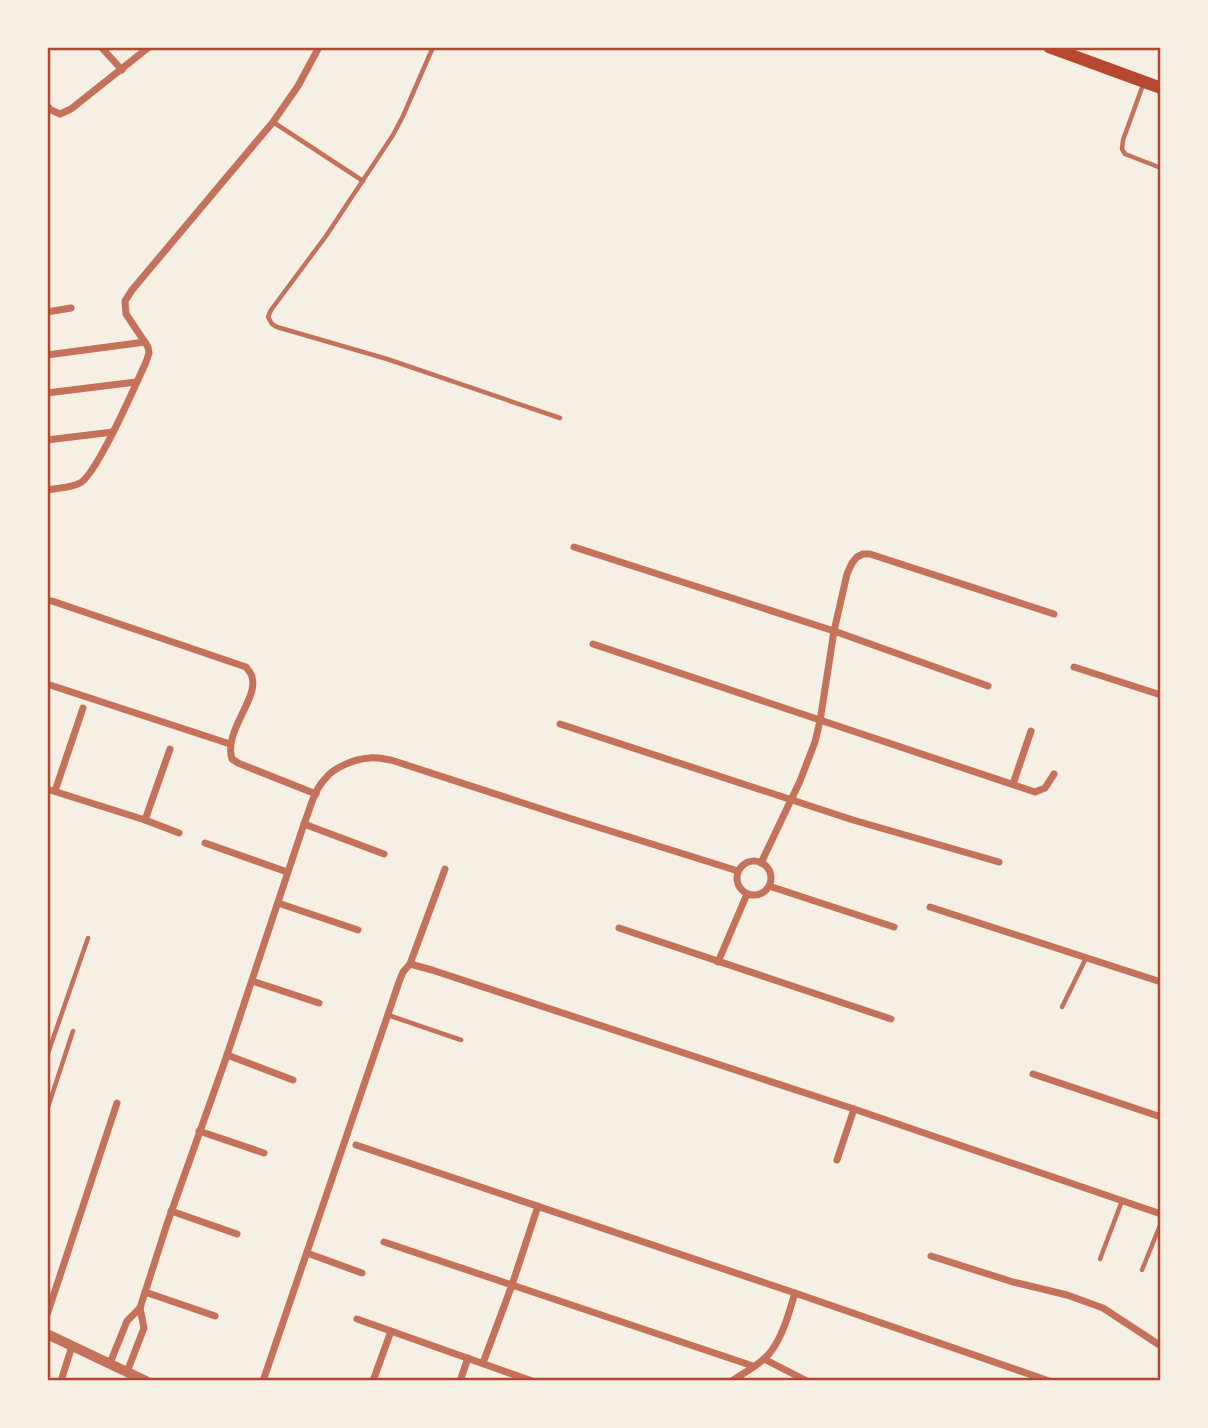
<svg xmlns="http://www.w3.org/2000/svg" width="1208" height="1428" font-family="'Varela Round',sans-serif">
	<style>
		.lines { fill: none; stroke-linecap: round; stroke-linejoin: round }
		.service { stroke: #c5725c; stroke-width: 4.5 }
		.minor { stroke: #c5725c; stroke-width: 7 }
		.tertiary { stroke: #c5725c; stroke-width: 10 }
		.secondary { stroke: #b5482f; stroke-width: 12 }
		.neatline { fill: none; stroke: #b5482f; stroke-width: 2.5 }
	</style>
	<rect width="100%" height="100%" fill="#f6efe4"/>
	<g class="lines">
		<!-- service -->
		<g class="service">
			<path d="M433,47L403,116L393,135L326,236L271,310L268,317L272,324L277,327L387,359L560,418"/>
			<path d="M1144,82L1123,140L1122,149L1125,154L1161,168"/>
			<path d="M273,122L363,181"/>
			<path d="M1062,1007L1086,958"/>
			<path d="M388,1015L461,1040"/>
			<path d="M47,1056L88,938"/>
			<path d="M47,1110L73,1031"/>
			<path d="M1100,1259L1122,1201"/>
			<path d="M1142,1270L1161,1223"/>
		</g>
		<!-- minor -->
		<g class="minor">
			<path d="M101,47L122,70"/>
			<path d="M47,106L51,110L60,114L71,109L149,47"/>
			<path d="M47,312L71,308"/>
			<path d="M47,355L145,342"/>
			<path d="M47,393L136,382"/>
			<path d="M47,440L113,432"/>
			<path d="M47,490C57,488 71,488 80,483C97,474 136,384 146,362L149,353L148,347L126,314L125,301L132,290L273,122L298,86L319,47"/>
			<path d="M574,547L834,631L988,686"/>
			<path d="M52,601L246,667C248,670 252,674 252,677C259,698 223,732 232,759L238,763L316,794"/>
			<path d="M593,644L1035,792L1045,788L1054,774"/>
			<path d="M1074,667L1161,695"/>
			<path d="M47,684L230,744"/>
			<path d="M560,724L853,820L999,862"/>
			<path d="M1013,784L1031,731"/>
			<path d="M47,789L145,820L179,833"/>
			<path d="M55,791L83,708"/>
			<path d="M145,820L170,749"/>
			<path d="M304,824L384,854"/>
			<path d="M205,843L287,872"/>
			<circle cx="754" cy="878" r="17"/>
			<path d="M761,863L800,781L815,742L820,721L834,631L847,574L852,563L857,557L863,554H870L1054,614"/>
			<path d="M769,886L894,927"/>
			<path d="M278,903L358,930"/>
			<path d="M930,907L1161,982"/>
			<path d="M619,928L891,1019"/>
			<path d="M718,962L747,894"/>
			<path d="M410,964L432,970L854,1109L1161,1214"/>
			<path d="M252,981L319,1003"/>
			<path d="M227,1055L293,1080"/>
			<path d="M1033,1074L1161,1117"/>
			<path d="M199,1131L264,1153"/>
			<path d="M356,1145L795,1293C789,1312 784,1333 772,1350C763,1363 745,1372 732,1381"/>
			<path d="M837,1160L854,1109"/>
			<path d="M171,1211L237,1234"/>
			<path d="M384,1242L753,1366"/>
			<path d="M307,1253L362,1273"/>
			<path d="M931,1256L1013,1282L1067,1295L1103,1308L1161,1346"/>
			<path d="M145,1292L215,1316"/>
			<path d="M795,1293L1049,1381"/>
			<path d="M47,1315L117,1103"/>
			<path d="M357,1319L532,1381"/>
			<path d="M764,1359L807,1381"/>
			<path d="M110,1363L127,1321L140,1308L167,1224L225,1061L304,824C310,809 314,790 325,779C334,767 355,759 369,758C376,757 384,759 391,760L572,819L738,871"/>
			<path d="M483,1363L512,1285L538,1206"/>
			<path d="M127,1372L144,1328L140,1308"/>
			<path d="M61,1381L72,1346"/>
			<path d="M263,1381L399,982L403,972L410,964L445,869"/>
			<path d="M373,1381L391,1331"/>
			<path d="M460,1381L468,1358"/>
		</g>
		<!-- tertiary -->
		<path class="tertiary" d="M47,1334L146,1381"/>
		<!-- secondary -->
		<path class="secondary" d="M1049,47L1161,88"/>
	</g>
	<!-- border -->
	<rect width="1208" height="1428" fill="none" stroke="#f6efe4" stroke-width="98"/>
	<rect x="49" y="49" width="1110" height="1330" class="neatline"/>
</svg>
